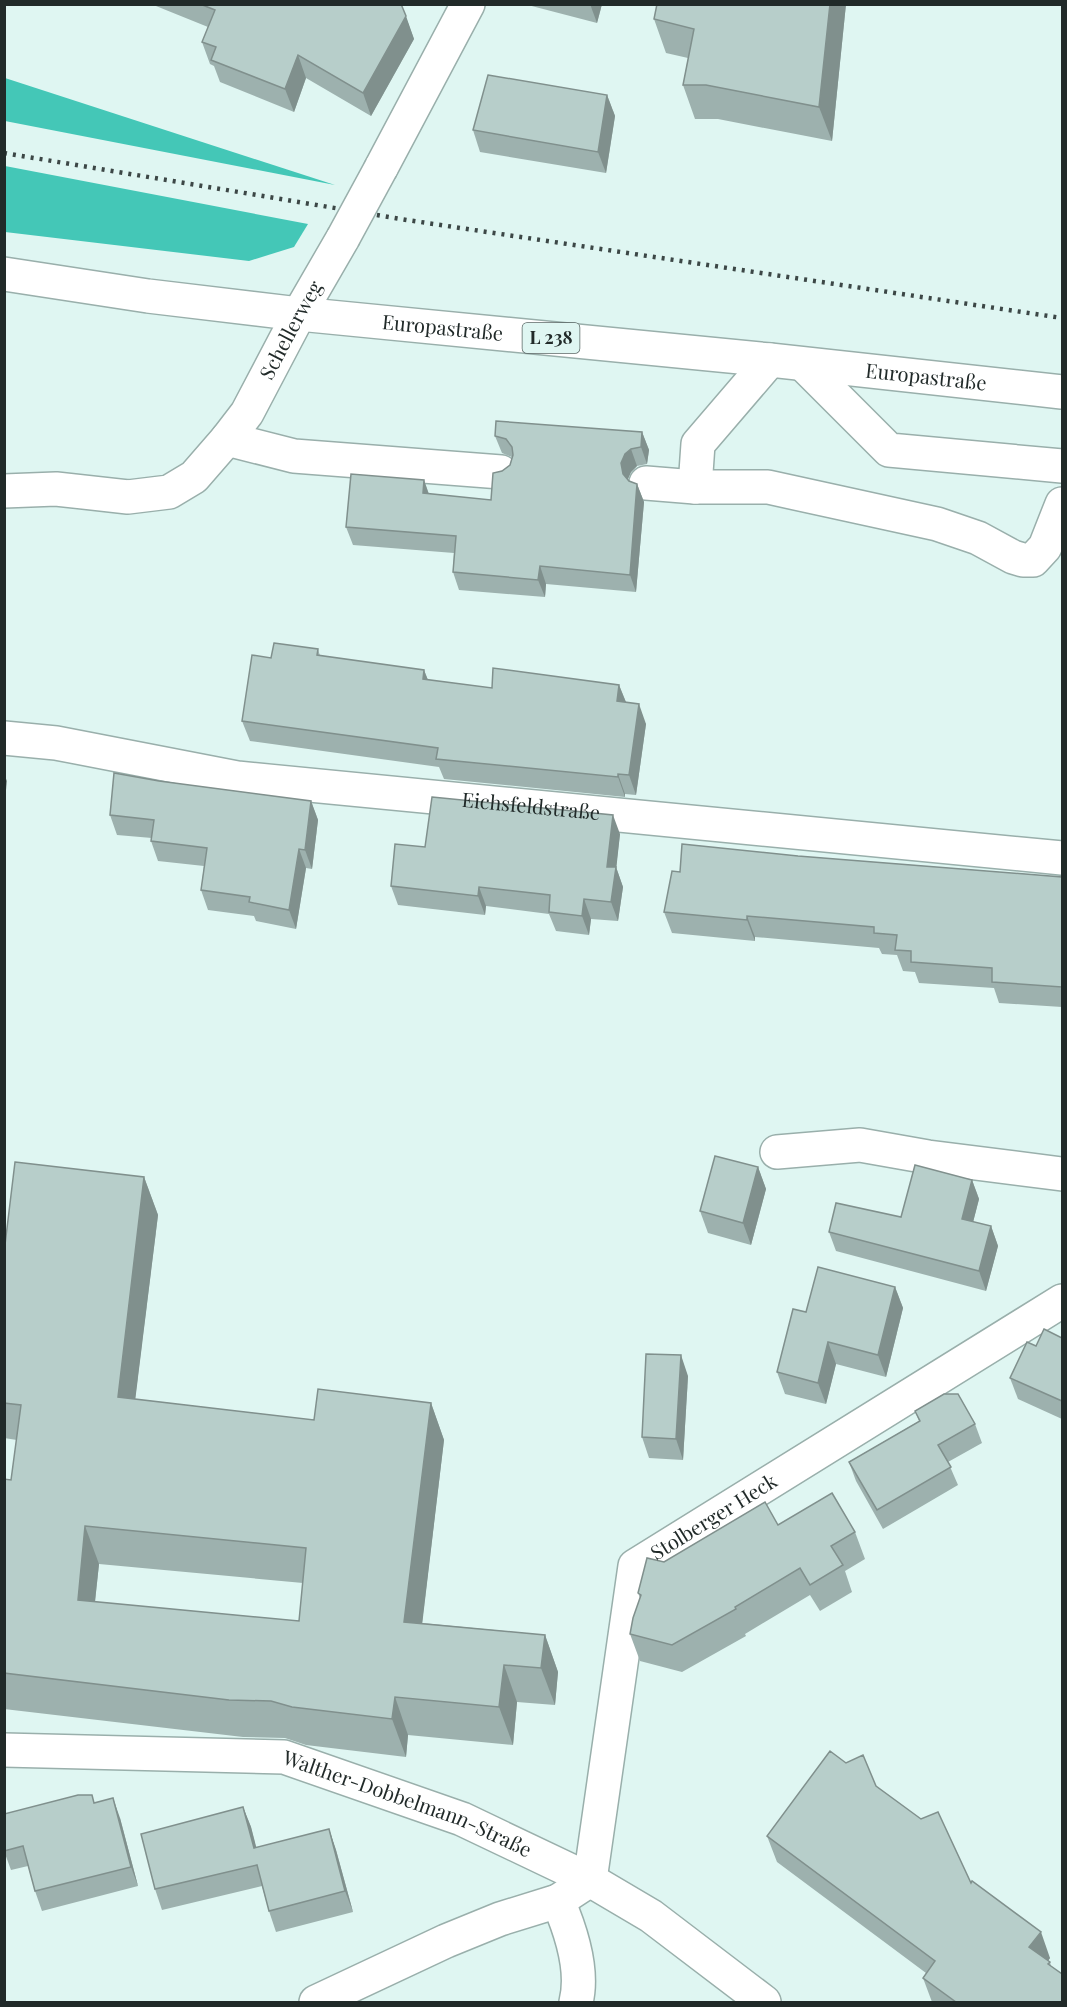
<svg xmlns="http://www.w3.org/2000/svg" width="1067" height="2007" font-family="'Playfair Display',serif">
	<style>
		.forest { fill: #44c7b7 }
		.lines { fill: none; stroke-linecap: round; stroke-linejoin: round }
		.minor-casing { stroke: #99afab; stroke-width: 36 }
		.major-casing { stroke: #99afab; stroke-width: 36 }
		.minor { stroke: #fff; stroke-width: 33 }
		.major { stroke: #fff; stroke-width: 33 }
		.rail { stroke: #3c4746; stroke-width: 4.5; stroke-dasharray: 3 6; stroke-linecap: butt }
		.minor-bridge-casing { stroke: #99afab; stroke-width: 36; stroke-linecap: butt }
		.minor-bridge { stroke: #fff; stroke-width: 33 }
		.wall { fill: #9db1ae; fill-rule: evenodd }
		.shaded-wall { fill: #80908d }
		.building { fill: #b7ceca; stroke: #80908d; stroke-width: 1.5; fill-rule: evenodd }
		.labels { text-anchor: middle; stroke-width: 6; stroke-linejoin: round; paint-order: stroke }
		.shield { fill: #dff6f2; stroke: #5a6765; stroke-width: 1.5 }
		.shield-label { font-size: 18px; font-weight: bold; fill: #212a29 }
		.street-label { font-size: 20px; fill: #212a29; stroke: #dff6f2 }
	</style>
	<rect width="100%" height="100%" fill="#dff6f2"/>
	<!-- forest -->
	<g class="forest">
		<path d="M5,78L335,185L5,121Z"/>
		<path d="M5,166L308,224L294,247L249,261L5,232Z"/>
	</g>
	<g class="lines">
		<defs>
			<g id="minor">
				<path d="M381,168L468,4"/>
				<path d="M804,365L889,450L1062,466"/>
				<path d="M227,439L294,456L501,472"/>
				<path d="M646,483L695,487H768L937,524L978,538L1013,557L1023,560H1033L1045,547L1062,504"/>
				<path d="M695,487L698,444L770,360"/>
				<path id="s1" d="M4,491L56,489L128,497L169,492L194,477L227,439L247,413L299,314L343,238"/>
				<path id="s2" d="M4,738L56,743L237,778L1062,858"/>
				<path d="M777,1152L860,1145L928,1157L1062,1174"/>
				<path id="s3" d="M4,1750L284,1757L462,1819L590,1880L651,1916L764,2002"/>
				<path d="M558,1901C571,1931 584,1970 576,2002"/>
				<path id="s4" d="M316,2002L446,1941L500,1919L558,1901L590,1880L635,1566L1062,1301"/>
			</g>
			<g id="major">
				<path id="s5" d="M4,274L148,296L299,314L770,360L1062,392"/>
			</g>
		</defs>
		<!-- minor casing -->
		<use href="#minor" class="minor-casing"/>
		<!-- major casing -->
		<use href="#major" class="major-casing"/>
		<!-- minor -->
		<use href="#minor" class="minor"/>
		<!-- major -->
		<use href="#major" class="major"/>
		<!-- rail -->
		<path class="rail" d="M4,153L407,220L1062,318"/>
		<defs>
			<path id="minor-bridge" d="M343,238L381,168"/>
		</defs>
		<!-- minor-bridge casing -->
		<use href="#minor-bridge" class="minor-bridge-casing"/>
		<!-- minor-bridge -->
		<use href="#minor-bridge" class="minor-bridge"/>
	</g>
	<!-- wall -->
	<g class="wall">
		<path d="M151,4H401L414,39L371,116L306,78L294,112L220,82L214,66L210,64L202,42L208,27Z"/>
		<path d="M524,4H602L597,23Z"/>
		<path d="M657,4H846L832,141L718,119H695L683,85L688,58L666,53L654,19Z"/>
		<path d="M607,95L615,116L606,173L480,152L473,130Z"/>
		<path d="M642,432L649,450L647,464L637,466L631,472L628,479L629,481L637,484L644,502L636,592L546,584L545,597L459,590L453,572L454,553L353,545L346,527L424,480L429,494L491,500L502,471L510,465L512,457L502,453L495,436Z"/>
		<path d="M318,649L320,656L424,670L428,680L492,688L619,685L626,702L646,724L636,795L625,794V797L444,779L439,767L250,741L242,721L271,658Z"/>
		<path d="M159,781L311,801L318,820L312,869L306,868L296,929L256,921L254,916L208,910L201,890L204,866L158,861L151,841L152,838L117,835L110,815Z"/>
		<path d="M620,834L616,867L623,887L618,921L591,919L589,935L556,931L549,914L486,906L485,915L398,905L391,886L425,847Z"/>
		<path d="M798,856L1062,877V1007L999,1003L994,988L919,983L915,972L903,971L897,955L882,954L879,948L755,937V941L672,933L664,912L680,872Z"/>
		<path d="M758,1167L766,1189L751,1245L708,1233L700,1211Z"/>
		<path d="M144,1177L158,1215L135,1399L314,1420L431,1403L444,1440L422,1623L545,1635L558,1672L555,1705L517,1702L513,1745L408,1735L406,1757L306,1745L285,1738L243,1737L4,1709V1479L11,1480L17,1440L4,1438V1253ZM99,1564L303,1583L299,1621L95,1602Z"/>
		<path d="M972,1180L979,1199L973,1222L991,1226L998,1246L986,1291L836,1251L829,1232L901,1217Z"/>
		<path d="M895,1287L903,1308L886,1377L836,1364L826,1404L785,1394L777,1372L806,1312Z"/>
		<path d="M1062,1338V1419L1018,1399L1010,1378L1036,1346Z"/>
		<path d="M688,1376L683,1460L649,1458L642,1437Z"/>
		<path d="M915,1411L975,1424L982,1443L948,1462L958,1485L883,1529L856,1481L849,1462L919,1421Z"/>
		<path d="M778,1525L855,1532L865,1559L845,1571L852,1592L820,1611L810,1595L745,1634L746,1636L682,1672L640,1661L630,1634L640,1598L638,1593L664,1562Z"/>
		<path d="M876,1786L971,1883L1050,1958L1048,1961L1050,1962L1051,1966L1062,2002H932L923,1978L926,1973L777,1862L767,1836Z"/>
		<path d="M95,1803L120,1818L138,1886L42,1911L35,1891L28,1866L11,1870L4,1851V1814Z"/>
		<path d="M243,1807L251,1827L256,1848L329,1829L336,1850L353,1912L276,1932L269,1911L262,1886L162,1910L155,1889Z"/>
	</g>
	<!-- shaded-wall -->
	<g class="shaded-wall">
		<path d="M590,4H602L597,23Z"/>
		<path d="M830,4H846L832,141L819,107Z"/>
		<path d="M406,16L414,39L371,116L363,93Z"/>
		<path d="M298,55L306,78L294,112L285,89Z"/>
		<path d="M607,95L615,116L606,173L598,152Z"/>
		<path d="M642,432L649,450L647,464L641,447Z"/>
		<path d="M631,449L637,466L631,472L627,481L623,474L621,463L625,454Z"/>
		<path d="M424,480L430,498L423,493Z"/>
		<path d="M637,484L644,502L636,592L630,575Z"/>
		<path d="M540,566L546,584L545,597L538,580Z"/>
		<path d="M424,670L432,691L423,679Z"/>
		<path d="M619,685L627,705L617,701Z"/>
		<path d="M639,704L646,724L636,795L629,775Z"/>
		<path d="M4,774L7,781L4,808Z"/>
		<path d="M618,774L625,794V797L618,777Z"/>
		<path d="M311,801L318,820L312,869L305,850Z"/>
		<path d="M613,815L620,834L616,871V867L623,887L618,921L611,902L607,867Z"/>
		<path d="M299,849L306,868L296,929L289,910Z"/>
		<path d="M479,887L486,906L485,915L478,896Z"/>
		<path d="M584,899L591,919L589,935L582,916Z"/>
		<path d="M747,916L755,937V941L747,920Z"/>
		<path d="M758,1167L766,1189L751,1245L743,1223Z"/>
		<path d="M144,1177L158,1215L131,1434L118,1397Z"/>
		<path d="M972,1180L979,1199L969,1238L962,1219Z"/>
		<path d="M991,1226L998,1246L986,1291L979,1271Z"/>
		<path d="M895,1287L903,1308L886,1377L878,1355Z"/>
		<path d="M828,1342L836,1364L826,1404L818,1383Z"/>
		<path d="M681,1355L688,1376L683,1460L676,1439Z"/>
		<path d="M431,1403L444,1440L418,1659L404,1622Z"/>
		<path d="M85,1526L99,1564L91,1638L78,1600Z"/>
		<path d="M545,1635L558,1672L555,1705L541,1668Z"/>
		<path d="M504,1665L517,1702L513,1745L499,1707Z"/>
		<path d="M395,1697L408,1735L406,1757L392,1719Z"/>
		<path d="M113,1798L120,1818L138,1886L131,1867Z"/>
		<path d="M243,1807L251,1827L262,1869L254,1848Z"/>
		<path d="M329,1829L336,1850L353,1912L345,1891Z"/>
		<path d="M1041,1932L1050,1958L1039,1973L1029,1947Z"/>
	</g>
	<!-- building -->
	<g class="building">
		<path d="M200,4H401L406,16L363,93L298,55L285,89L211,60L216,47L202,42L215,10Z"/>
		<path d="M657,4H830L819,107L706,85H683L694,29L654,19Z"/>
		<path d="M488,75L607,95L598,152L473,130Z"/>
		<path d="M496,421L642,432L641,447L631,449L625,454L621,463L623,474L629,481L637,484L630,575L540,566L538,580L453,572L456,536L346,527L351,474L424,480L423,493L491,500L493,473L502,471L510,465L513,455L512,447L506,439L495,436Z"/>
		<path d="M274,643L318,649L317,655L424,670L423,679L492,688L493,668L619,685L617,701L639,704L629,775L618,774V777L436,759L438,748L242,721L252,655L271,658Z"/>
		<path d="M114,773L159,781L311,801L305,850L299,849L289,910L249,902L250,897L201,890L207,848L151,841L154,820L110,815Z"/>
		<path d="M432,797L613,815L607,867H616L611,902L584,899L582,916L549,912L550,895L479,887L478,896L391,886L395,844L425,847Z"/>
		<path d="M682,844L798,856L1062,877V987L992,982V968L911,962V951L895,950L897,935L874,933V927L747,916V920L664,912L672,871L680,872Z"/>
		<path d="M715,1156L758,1167L743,1223L700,1211Z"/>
		<path d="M15,1162L144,1177L118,1397L314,1420L318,1389L431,1403L404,1622L545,1635L541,1668L504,1665L499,1707L395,1697L392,1719L292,1707L271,1701L229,1700L4,1673V1479L11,1480L21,1405L4,1403V1253ZM85,1526L306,1548L299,1621L78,1600Z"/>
		<path d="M915,1165L972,1180L962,1219L991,1226L979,1271L829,1232L836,1203L901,1217Z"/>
		<path d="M818,1267L895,1287L878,1355L828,1342L818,1383L777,1372L793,1309L806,1312Z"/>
		<path d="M1044,1329L1062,1338V1401L1010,1378L1027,1342L1036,1346Z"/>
		<path d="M646,1354L681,1355L676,1439L642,1437Z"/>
		<path d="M944,1394H958L975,1424L938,1445L951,1467L877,1510L849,1462L920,1421L915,1411Z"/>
		<path d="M832,1493L855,1532L831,1546L843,1565L810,1585L800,1568L735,1607L736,1609L672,1645L630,1634L633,1618L641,1595L638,1593L647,1558L664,1562L765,1502L778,1525Z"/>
		<path d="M830,1751L846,1763L863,1755L876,1786L921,1819L938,1812L971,1883L972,1881L1041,1932L1029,1947L1050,1962L1048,1964L1062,1974V2002H956L923,1978L935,1961L767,1836Z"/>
		<path d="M78,1795H92L94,1803L113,1798L131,1867L35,1891L23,1846L4,1851V1814Z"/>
		<path d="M243,1807L254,1848L329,1829L345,1891L269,1911L257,1865L155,1889L141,1834Z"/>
	</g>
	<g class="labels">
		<!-- shield labels -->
		<rect class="shield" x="522.5" y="323" width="57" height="30" rx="4.5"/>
		<g class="shield-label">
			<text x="551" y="344">L 238</text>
		</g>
		<!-- street labels -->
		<g class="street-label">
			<text dy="7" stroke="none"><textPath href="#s5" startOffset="442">Europastraße</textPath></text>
			<text dy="7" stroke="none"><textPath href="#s1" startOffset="372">Schellerweg</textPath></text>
			<text dy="7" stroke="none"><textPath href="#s5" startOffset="928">Europastraße</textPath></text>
			<text dy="7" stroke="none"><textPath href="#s2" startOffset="532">Eichsfeldstraße</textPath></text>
			<text dy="7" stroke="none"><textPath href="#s4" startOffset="711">Stolberger Heck</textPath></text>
			<text dy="7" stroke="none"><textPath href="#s3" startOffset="412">Walther-Dobbelmann-Straße</textPath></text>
		</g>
	</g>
	<!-- border -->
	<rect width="1067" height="2007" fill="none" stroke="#212a29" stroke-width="12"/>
</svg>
